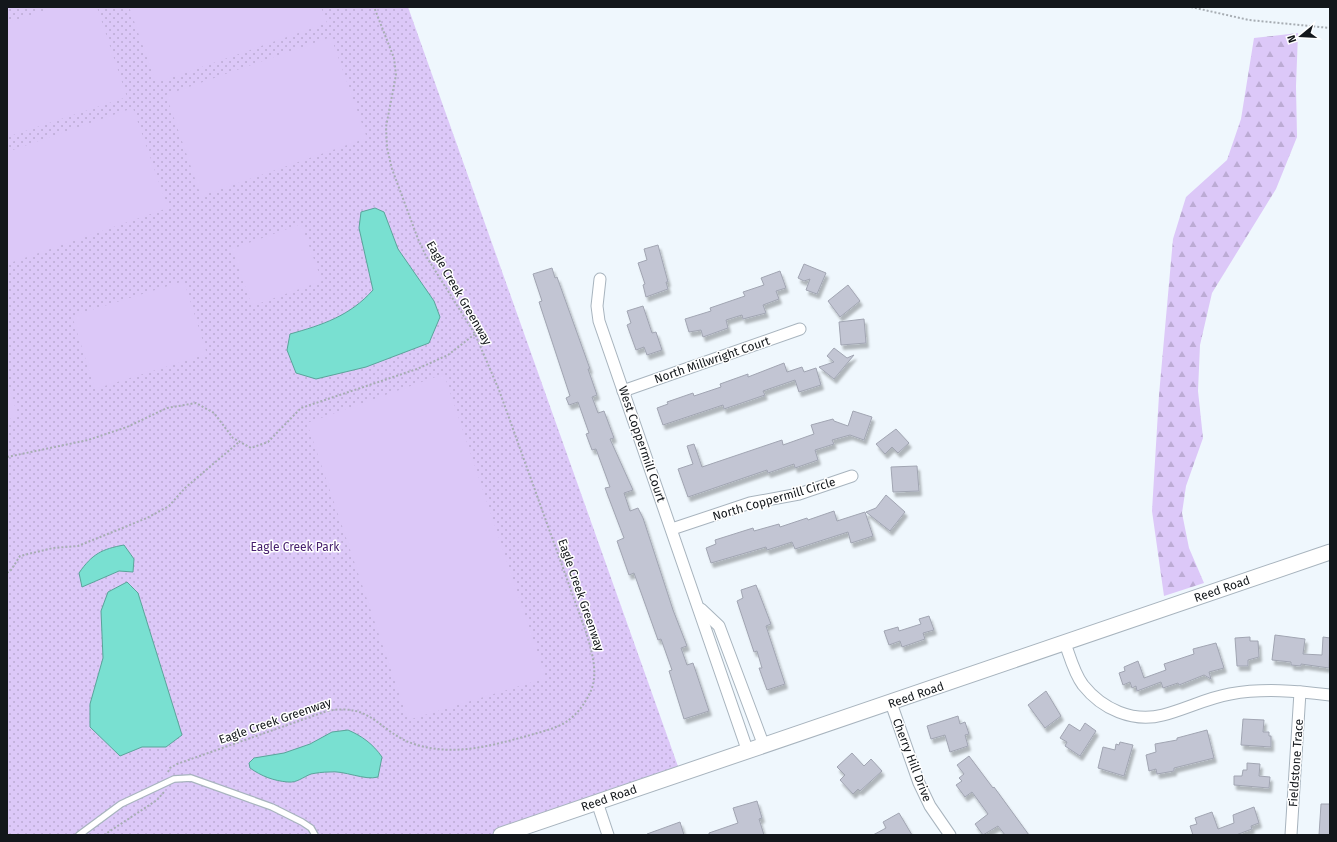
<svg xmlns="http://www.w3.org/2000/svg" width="1337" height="842" font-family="'Fira Sans',sans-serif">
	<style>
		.grass { fill: url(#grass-dots) }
		.forest { fill: url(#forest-firs) }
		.pitch { fill: #dcc8f8 }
		.water { fill: #79e0d1; stroke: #5aa49a }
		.building { fill: #c2c5d3; stroke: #a1a5b2; filter: url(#shadow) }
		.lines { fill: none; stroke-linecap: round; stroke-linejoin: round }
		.service-casing { stroke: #a8b4be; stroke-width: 8 }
		.minor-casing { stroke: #a8b4be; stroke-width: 13 }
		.secondary-casing { stroke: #a8b4be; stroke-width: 17 }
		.path { stroke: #a7adb3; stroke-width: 2; stroke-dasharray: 2 2; stroke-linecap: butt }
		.service { stroke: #fff; stroke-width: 5.5 }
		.minor { stroke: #fff; stroke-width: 11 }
		.secondary { stroke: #fff; stroke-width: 15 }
		.labels { text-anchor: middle; stroke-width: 3; stroke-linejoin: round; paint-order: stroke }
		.street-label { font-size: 12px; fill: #13171b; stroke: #fff }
		.park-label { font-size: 12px; fill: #47206d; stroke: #fff }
	</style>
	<defs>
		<pattern id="grass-dots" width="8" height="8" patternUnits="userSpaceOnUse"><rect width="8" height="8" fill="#dcc8f8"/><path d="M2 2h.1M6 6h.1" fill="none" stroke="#bcabd4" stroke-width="1.8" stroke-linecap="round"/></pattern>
		<pattern id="forest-firs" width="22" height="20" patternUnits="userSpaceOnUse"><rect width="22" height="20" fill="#dcc8f8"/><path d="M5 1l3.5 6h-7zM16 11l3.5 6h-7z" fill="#bcabd4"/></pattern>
		<filter id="shadow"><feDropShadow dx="2.5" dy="4.5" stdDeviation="1" flood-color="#0004"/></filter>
	</defs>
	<rect width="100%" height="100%" fill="#eff7fd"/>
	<!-- grass -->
	<path class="grass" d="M7,7H408L680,772L494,835H7Z"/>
	<!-- forest -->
	<path class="forest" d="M1298,33L1296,86L1297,137L1276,189L1212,293L1200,345L1198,391L1203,438L1186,486L1182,513L1189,548L1204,583L1164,596L1152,511L1159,395L1173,239L1186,197L1227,160L1241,119L1254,38Z"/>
	<!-- pitch -->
	<g class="pitch">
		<path d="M55,7H97L127,97L7,137V23Z"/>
		<path d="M129,7H321L327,23L156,83Z"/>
		<path d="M331,37L367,138L201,196L166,95Z"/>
		<path d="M133,108L168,208L7,264V152Z"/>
		<path d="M301,224L322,281L252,306L232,249Z"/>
		<path d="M184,281L207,354L95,389L72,316Z"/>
		<path d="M444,374L546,678L408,720L307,423Z"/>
		<path d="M7,381L18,416L7,420Z"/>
	</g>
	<!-- water -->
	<g class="water">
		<path d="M375,208L384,212L398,249L434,301L440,317L429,343L366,367L316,379L296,373L287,350L290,334C322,325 350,316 373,290L359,228L361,212Z"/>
		<path d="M124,545L134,559L133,572L119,571L82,587L79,573C92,554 102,549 124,545Z"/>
		<path d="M127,582L138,593L182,735L166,747H142L120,756L90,727V704L103,658L101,611L108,592Z"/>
		<path d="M348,730C362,736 373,744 382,757L378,777C365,781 344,770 329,772C323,772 316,773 311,774C303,777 297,783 288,782C274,781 261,776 250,768L249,763L254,758L284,753L310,744L332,732Z"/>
	</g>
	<!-- building -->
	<g class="building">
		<path d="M658,245L668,282H666L668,289L646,297L643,285L645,284L638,263L647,260L644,249Z"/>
		<path d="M804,264L826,273L817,294L806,290L810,279L804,281L798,278Z"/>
		<path d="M552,268L555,278L557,277L590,369H588L597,395L592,397L598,413L604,411L614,438L610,439L633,490L624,493L630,511L638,508L643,518L673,610L687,646L681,648L687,665L693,663L709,711L684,719L669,671L672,670L661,639L658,640L634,573L629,575L617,541L624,538L605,488L610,487L596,449L592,450L586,434L589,433L578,402L569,405L566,398L570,396L539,302L542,301L533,274Z"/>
		<path d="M780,271L786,288L776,291L779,299L763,305L766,313L743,319L742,315L726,320L728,328L703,337L701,330L689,332L685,319L711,311L710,308L745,296L743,292L764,285L761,278Z"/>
		<path d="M848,285L860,301L840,317L828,301Z"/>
		<path d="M643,306L652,333L656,332L662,350L647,355L644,347L636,350L627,325L631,323L627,311Z"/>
		<path d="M864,319L866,343L841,345L839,322Z"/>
		<path d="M834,348L847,358L854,355L834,379L819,367L834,362L827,356Z"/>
		<path d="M784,363L787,372L802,367L804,372L816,368L821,385L799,392L795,380L763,391L765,395L724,409L723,405L663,425L657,408L668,404L667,402L693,393L694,396L721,387L720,384L748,374V377Z"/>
		<path d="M853,411L872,417L864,440L850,435L832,440L834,444L815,450L818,460L795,468L794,464L768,473L767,470L688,497L678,469L693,464L687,446L694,444L702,467L782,440L783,445L814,434L811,425L833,419L834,421L848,426Z"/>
		<path d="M896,429L909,443L898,453L892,447L885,454L876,444Z"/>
		<path d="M917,466L919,491L893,492L891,467Z"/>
		<path d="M886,495L905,512L890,531L866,512L876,508Z"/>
		<path d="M834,511L837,521L865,512L873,536L851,543L848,532L795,549L792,542L767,550L766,547L711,563L706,548L716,544L715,540L753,528L754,531L779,524L780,527L807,518L808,520Z"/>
		<path d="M756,585L771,624L766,626L785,684L767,690L759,668H762L757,651L754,652L737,601L743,598L741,590Z"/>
		<path d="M929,616L934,630L923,633L925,639L902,647L900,641L889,645L884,631L898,627L899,631L921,624L919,619Z"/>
		<path d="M1275,635L1305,639L1303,654L1322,655L1323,637L1330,638L1329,668L1301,664V666L1291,665V662L1272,660Z"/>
		<path d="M1250,637V641H1258L1259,657L1248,660V666H1237L1235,638Z"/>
		<path d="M1216,643L1224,668L1209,672L1211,679L1204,675L1179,685L1178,683L1163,688L1161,682L1137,691L1136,686L1132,688L1130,682L1123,685L1119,673L1125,671L1124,667L1138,661L1144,678L1166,670L1164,664L1194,654L1193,649Z"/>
		<path d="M1046,691L1061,716L1045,728L1028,705Z"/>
		<path d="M958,716L960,724L965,722L969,734L965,735L968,746L950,752L945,735L931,739L927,726Z"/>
		<path d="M1243,719L1264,720L1263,732H1269V736H1271V747L1241,745Z"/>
		<path d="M1085,723L1096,731L1080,756L1065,746L1067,742L1060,738L1069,724L1080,731Z"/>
		<path d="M1207,730L1214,758L1174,768V771L1157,774L1156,769L1149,771L1146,755L1156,752L1155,744L1177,740V738Z"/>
		<path d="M1120,742L1133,745L1124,776L1098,768L1103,747L1115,750L1116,744L1119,745Z"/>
		<path d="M852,753L864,766L871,759L882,771L860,791L858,789L853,794L840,780L845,775L837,767Z"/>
		<path d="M969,756L993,788L994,787L1029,835H1005L998,826L983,835L975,824L988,814L972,792L965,797L956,785L962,781L959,778L964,774L957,765Z"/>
		<path d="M1247,763L1260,764L1259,776L1270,777L1269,788L1234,785V776H1242L1243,770H1247Z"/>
		<path d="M757,801L762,818L759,819L764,835H709V833L738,823L733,808Z"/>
		<path d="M1321,804H1330V835H1319Z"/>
		<path d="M1254,807L1259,823L1251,826L1252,829L1236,835H1193L1190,826L1197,824L1195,818L1212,812L1218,829L1234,823L1233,815Z"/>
		<path d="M899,813L912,835H873L886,828L883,822Z"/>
		<path d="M680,822L684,835H647V834Z"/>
	</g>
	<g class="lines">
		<defs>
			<path id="service" d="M79,835L121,804L174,779L191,778L272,807L302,822L311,828L315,835"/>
			<g id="minor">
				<path d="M600,279L597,306L599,321L748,752"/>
				<path d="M623,391L800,329"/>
				<path d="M672,529L750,503L799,494L852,476"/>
				<path d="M701,609L719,626L764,746"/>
				<path d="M1065,643C1070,657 1074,673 1083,685C1102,709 1133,723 1163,715C1186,709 1207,698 1230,694C1264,688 1296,691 1330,695"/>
				<path d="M891,703L919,783L930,806L950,835"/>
				<path d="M597,802L608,835"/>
				<path d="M1291,835L1300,692"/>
			</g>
			<path id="secondary" d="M501,835L1330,552"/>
		</defs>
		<!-- service casing -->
		<use href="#service" class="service-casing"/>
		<!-- minor casing -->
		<use href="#minor" class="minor-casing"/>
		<!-- secondary casing -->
		<use href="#secondary" class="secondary-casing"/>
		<!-- path -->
		<g class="path">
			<path d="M1191,7L1249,20L1330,28"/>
			<path d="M7,457L88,440L127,427L167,408L196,403L214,413L233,438L251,448L268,442L301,408L417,369L448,355L475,334"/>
			<path d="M7,573L11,570L20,556L53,548L78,546L147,518L169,506L185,488L239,442"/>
			<path d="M168,772L170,768L177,764L327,711C374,702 379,734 417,745C455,756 490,746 527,736C540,732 555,729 566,722C578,714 587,701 592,688C598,670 591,649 586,632L499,390L475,334L426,256L418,239L392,169L387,148L386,127L396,75L394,58L374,7"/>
			<path d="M104,835L157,800L164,792"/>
		</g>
		<!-- service -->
		<use href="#service" class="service"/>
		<!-- minor -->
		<use href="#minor" class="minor"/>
		<!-- secondary -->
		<use href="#secondary" class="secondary"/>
	</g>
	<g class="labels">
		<!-- street labels -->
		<g class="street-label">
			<text transform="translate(459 293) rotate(60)" y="4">Eagle Creek Greenway</text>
			<text transform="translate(712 360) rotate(-19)" y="4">North Millwright Court</text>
			<text transform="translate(642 444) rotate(71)" y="4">West Coppermill Court</text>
			<text transform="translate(774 499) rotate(-16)" y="4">North Coppermill Circle</text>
			<text transform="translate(1222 589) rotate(-19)" y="4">Reed Road</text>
			<text transform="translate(581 595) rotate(71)" y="4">Eagle Creek Greenway</text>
			<text transform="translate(916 695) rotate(-19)" y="4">Reed Road</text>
			<text transform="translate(275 721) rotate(-19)" y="4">Eagle Creek Greenway</text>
			<text transform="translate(912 760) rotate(69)" y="4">Cherry Hill Drive</text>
			<text transform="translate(1296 763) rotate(-86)" y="4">Fieldstone Trace</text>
			<text transform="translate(609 798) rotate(-19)" y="4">Reed Road</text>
		</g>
		<!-- park labels -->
		<g class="park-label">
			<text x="295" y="551">Eagle Creek Park</text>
		</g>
	</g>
	<!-- border -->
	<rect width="1337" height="842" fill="none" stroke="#13171b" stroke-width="16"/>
	<!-- north arrow -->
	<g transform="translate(1301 36) rotate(252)" stroke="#ffffff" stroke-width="3" paint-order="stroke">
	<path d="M0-3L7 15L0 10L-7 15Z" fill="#13171b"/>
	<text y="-6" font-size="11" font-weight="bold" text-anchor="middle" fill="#13171b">N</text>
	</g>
</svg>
